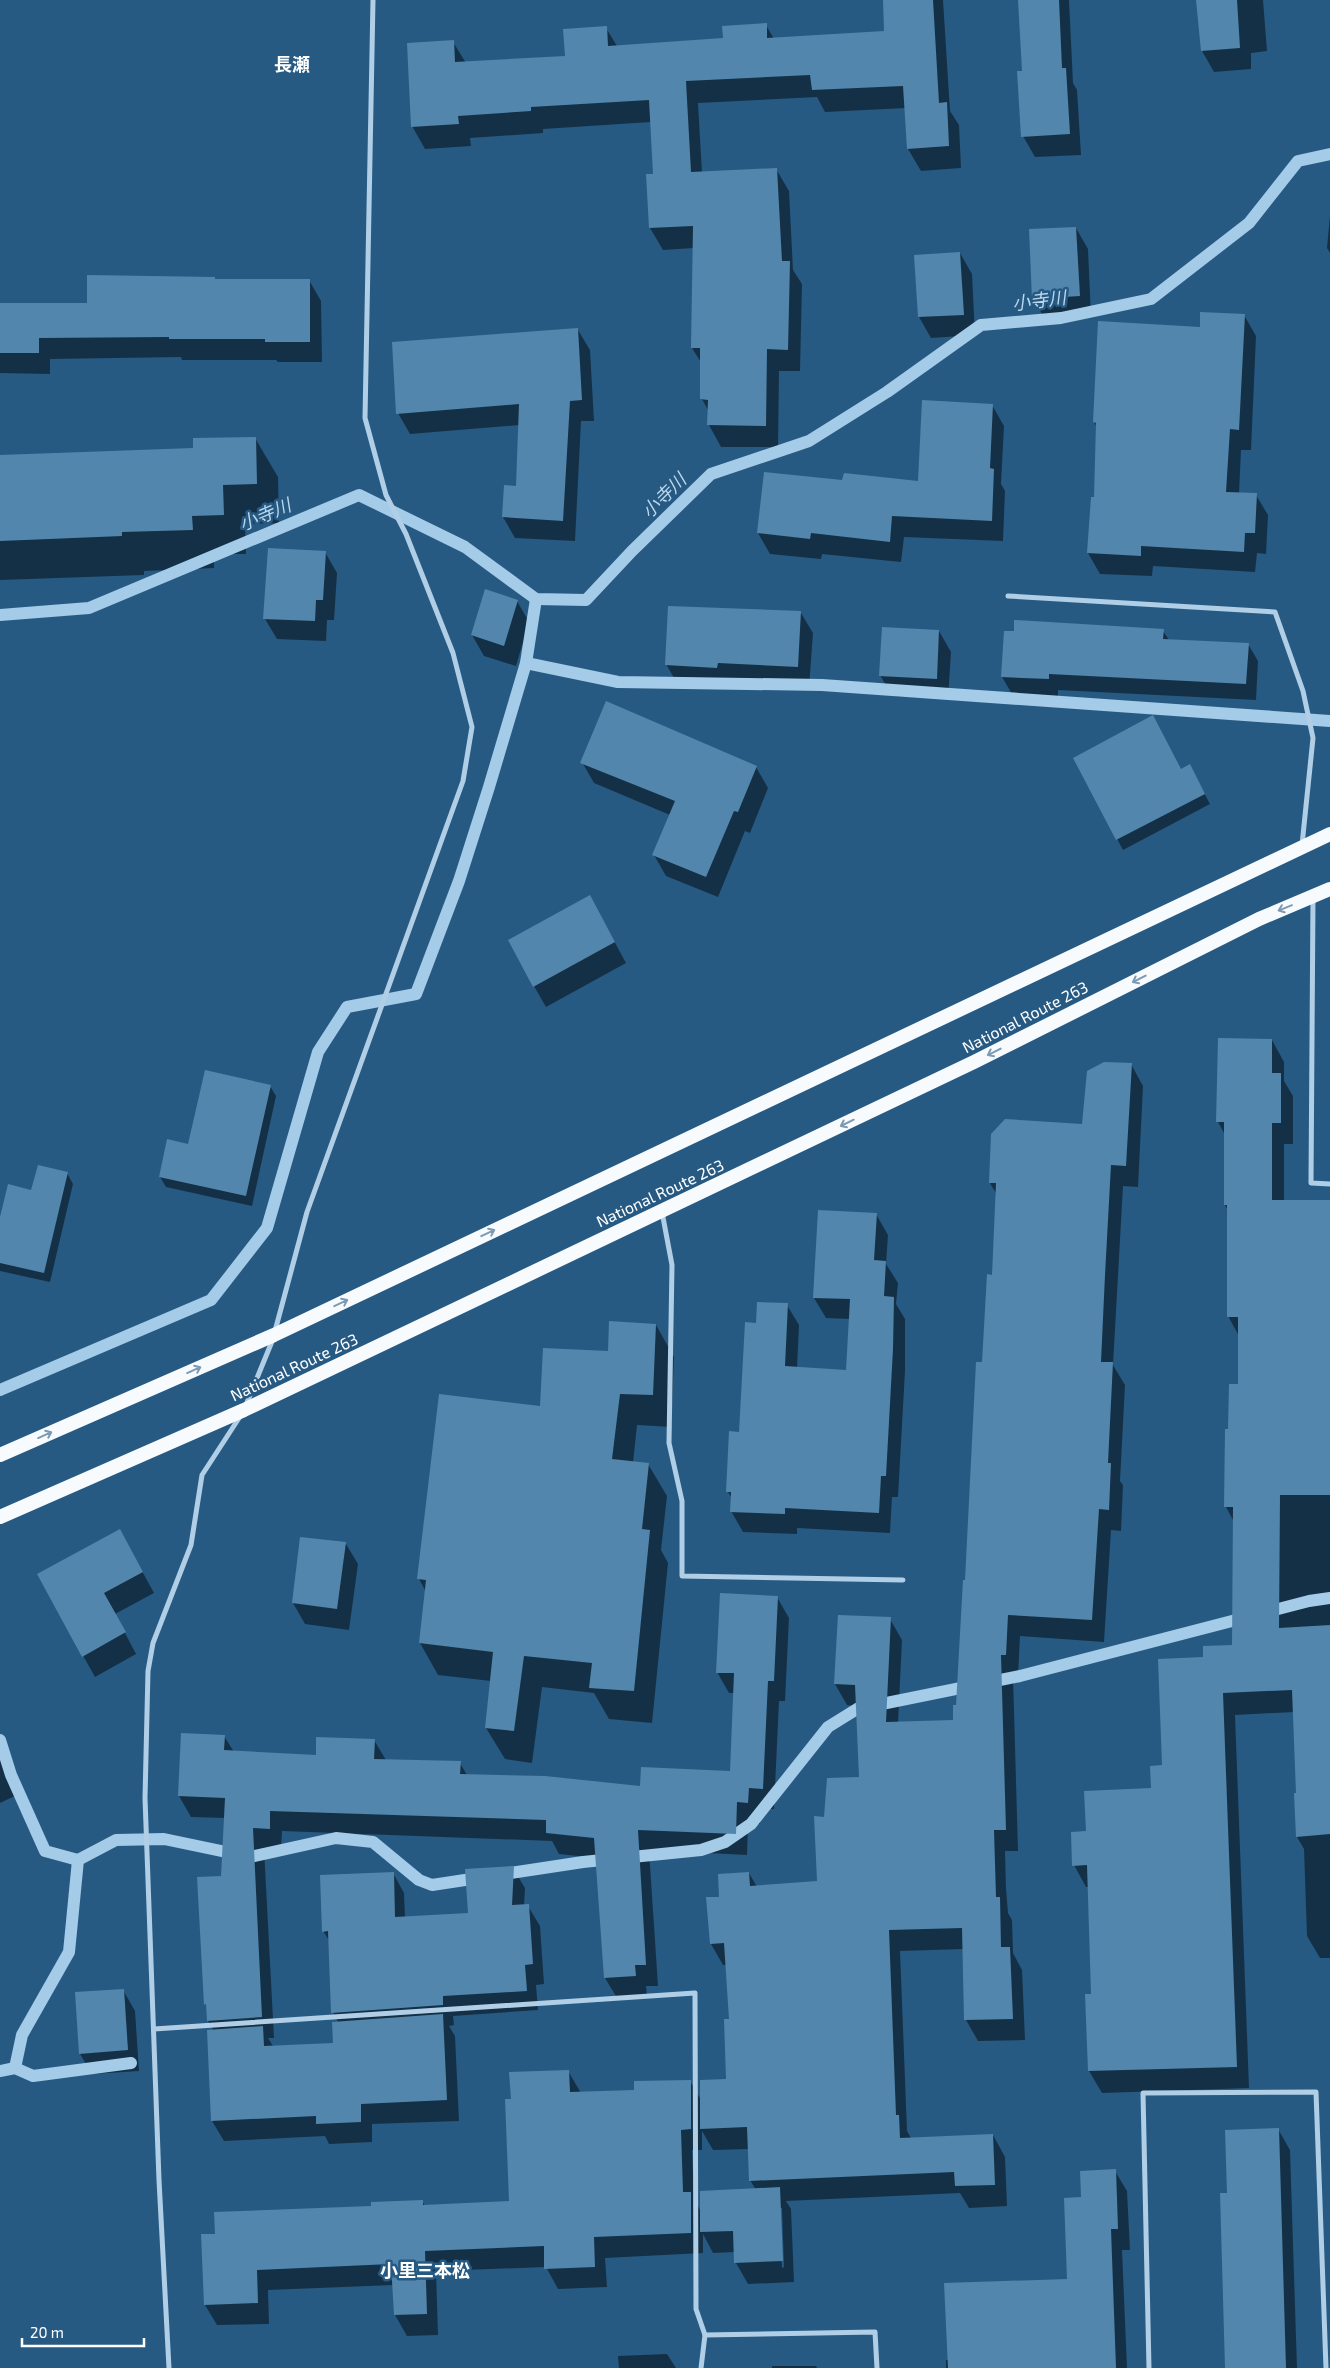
<svg xmlns="http://www.w3.org/2000/svg" width="1330" height="2368" font-family="'Exo 2','Noto Sans JP',sans-serif">
	<style>
		.shadow { fill: #0007; fill-rule: evenodd }
		.lines { fill: none; stroke-linecap: round; stroke-linejoin: round }
		.stream { stroke: #a4cbe7; stroke-width: 12 }
		.building { fill: #5386ac }
		.minor { stroke: #b0cfe7; stroke-width: 5 }
		.trunk { stroke: #f8fbfe; stroke-width: 14 }
		.oneway { stroke: #7b9ab4 }
		.labels { text-anchor: middle; stroke-width: 5; stroke-linejoin: round; paint-order: stroke }
		.street-label { font-size: 16px; fill: #fff; stroke: #275a83 }
		.neighbourhood-label { font-size: 18px; font-weight: bold; fill: #fff; stroke: #275a83 }
		.water-label { font-size: 18px; font-style: italic; fill: #bbd8ee; stroke: #275a83 }
	</style>
	<rect width="100%" height="100%" fill="#275a83"/>
	<!-- shadow -->
	<g class="shadow">
		<path d="M884,0H943L950,111L959,125L961,168L921,171L908,149L906,108L825,112L817,97L698,103L702,173L776,169L789,191L793,270L802,284L800,371H779L778,447H721L709,425V412L702,399V364L692,348L694,248L663,250L650,228L654,175L651,122L543,129V133L470,138L471,146L425,149L412,126L453,42L466,63L566,57L606,28L617,46L725,39L766,25L774,39L886,32Z"/>
		<path d="M1019,0H1069L1073,83L1077,90L1081,155L1035,157L1023,136V72Z"/>
		<path d="M1198,0H1263L1267,51L1251,53V69L1214,72L1202,51Z"/>
		<path d="M1330,215V253L1327,248Z"/>
		<path d="M1076,228L1088,249L1091,316L1045,320L1034,299Z"/>
		<path d="M960,253L972,274L975,335L931,338L919,317Z"/>
		<path d="M214,278L216,280H309L321,301L322,362H278L276,360H182L181,357L50,359V374L0,373V304H88Z"/>
		<path d="M1244,315L1256,336L1251,450H1241L1239,494L1256,495L1268,515L1266,554L1257,553L1255,572L1153,566L1152,576L1100,574L1088,553L1095,498L1097,427L1094,422L1201,328Z"/>
		<path d="M578,330L590,350L594,421H581L575,541L515,538L503,517L517,487L520,425L410,434L398,413Z"/>
		<path d="M992,405L1004,426L1001,484L1005,491L1003,541L904,537L901,562L822,554L821,559L770,554L758,533L919,482Z"/>
		<path d="M255,438L278,477L279,523L245,524L246,554H214V568L144,571V575L0,580V457L194,449Z"/>
		<path d="M325,552L337,573L334,620H327L326,641L277,639L265,619Z"/>
		<path d="M517,601L529,622L516,666L484,656L472,635Z"/>
		<path d="M801,613L813,633L809,688L729,683V688L678,685L666,664Z"/>
		<path d="M939,631L951,652L948,699L892,696L880,675Z"/>
		<path d="M1163,631L1169,640L1248,644L1258,661L1256,700L1058,690V696L1012,694L1002,677L1005,632Z"/>
		<path d="M1074,758L1181,770L1195,776L1210,804L1123,850Z"/>
		<path d="M582,762L756,767L768,788L750,833L745,831L718,897L666,876L654,855L670,815L594,783Z"/>
		<path d="M601,917L626,963L546,1007L534,986Z"/>
		<path d="M1272,1040L1284,1062V1081L1293,1096V1144H1284V1201H1330V1958H1320L1307,1936L1304,1849L1297,1837L1298,1794L1294,1712L1235,1715L1249,2088L1102,2093L1089,2071L1086,1995H1093L1089,1887H1086L1074,1865L1087,1832L1153,1789L1204,1658L1234,1646V1522L1226,1507L1230,1430L1239,1385V1336L1228,1316V1211L1225,1205V1135L1218,1122Z"/>
		<path d="M1131,1064L1143,1086L1138,1187L1123,1186L1113,1365L1125,1385L1120,1481L1123,1485L1121,1531L1111,1530L1104,1642L1020,1636L1018,1676H1013L1018,1851H1005L1006,1888L1008,1913L1012,1920L1013,1953L1022,1970L1025,2040L978,2041L966,2020L964,1949L900,1951L907,2131L911,2138L993,2135L1005,2157L1007,2206L969,2208L960,2193L786,2201L791,2209L794,2282L748,2284L736,2263L735,2252L713,2253L703,2234V2253L605,2258L607,2287L558,2289L546,2267L436,2271L438,2335L407,2336L395,2315L394,2285L268,2290L269,2324L217,2325L205,2305L217,2235L372,2207L422,2201L425,2206L510,2202L512,2100L568,2071L581,2093L635,2091L690,2081L701,2100L727,2080L730,2020L727,1965H723L711,1944L721,1898L749,1873L757,1887L818,1883L825,1818L860,1778L857,1706L847,1705L835,1684L890,1619L902,1640L898,1723L954,1721L958,1706L983,1364L993,1276L997,1195L990,1183L1083,1125ZM702,2131L713,2150L749,2149L750,2180L756,2190L701,2212L694,2198L692,2150H702ZM779,2208H782L784,2267L782,2268Z"/>
		<path d="M270,1086L276,1096L252,1206L166,1187L160,1177L189,1146Z"/>
		<path d="M67,1173L73,1184L50,1282L0,1271V1223L32,1191Z"/>
		<path d="M876,1214L888,1235L886,1264L898,1283L896,1304L905,1319V1371L898,1497H892L890,1533L797,1528V1534L743,1532L731,1511L732,1499L728,1492L740,1433L757,1324L787,1305L799,1325L797,1368L847,1371L850,1319L826,1318L814,1298Z"/>
		<path d="M656,1325L674,1357L671,1427L637,1425L633,1463L648,1464L667,1496L661,1550L668,1563L652,1723L609,1719L594,1693L542,1687L532,1763L505,1759L486,1728L491,1681L438,1675L420,1643L426,1592L419,1579L541,1407L609,1352Z"/>
		<path d="M346,1544L358,1564L349,1630L305,1624L293,1603Z"/>
		<path d="M131,1551L154,1593L115,1614L136,1654L95,1677L38,1575Z"/>
		<path d="M777,1597L789,1618L785,1701H779L774,1809H760V1824L748,1823L747,1855L649,1850L658,1986H646L647,1996L617,1998L605,1978L597,1858L559,1854L552,1841L282,1831L281,1849L264,1848L274,2038H268L273,2046L334,2044L338,2022L333,2012L330,1942L323,1931L393,1873L404,1893L405,1918L469,1914L513,1868L525,1888L524,1906H528L540,1926L544,1984L536,1985L538,2010L453,2016L454,2025L449,2026L455,2036L459,2121L372,2124V2142L329,2144L325,2136L224,2141L212,2121L214,2031L208,2021V2008L205,2004L222,1877L225,1818L191,1817L179,1796L182,1734L224,1736L234,1752L317,1756L374,1740L386,1760L460,1763L467,1775L642,1787L731,1772L734,1693H729L717,1672Z"/>
		<path d="M0,1755L19,1794L0,1803Z"/>
		<path d="M123,1990L135,2011L139,2071L92,2074L80,2054Z"/>
		<path d="M1278,2129L1290,2150L1297,2368H1226L1228,2194Z"/>
		<path d="M1115,2171L1127,2191L1130,2250H1122L1127,2368H946V2360H949L1069,2280L1082,2198Z"/>
		<path d="M667,2354L676,2368H619L618,2356Z"/>
		<path d="M772,2366H816L817,2368H772Z"/>
	</g>
	<g class="lines">
		<!-- stream -->
		<g class="stream">
			<path d="M0,615L89,608L359,495L465,547L536,599L586,600L632,551L711,474L809,441L887,392L981,325L1061,318L1151,299L1249,223L1298,161L1330,154"/>
			<path d="M526,663L618,682L822,685L1330,721"/>
			<path d="M0,1390L211,1300L267,1228L318,1052L347,1007L416,994L459,881L489,787L526,663L536,599"/>
			<path d="M0,1740L11,1775L45,1851L78,1860"/>
			<path d="M15,2068L22,2035L69,1952L78,1860L116,1840L164,1839L250,1857L336,1838L373,1842L419,1880L432,1885L583,1862L701,1850L725,1842L751,1824L828,1727L857,1709L1020,1676L1309,1601L1330,1598"/>
			<path d="M0,2071L15,2068L33,2076L131,2063"/>
		</g>
	</g>
	<!-- building -->
	<g class="building">
		<path d="M883,0H933L939,103L947,102L949,146L907,149L903,86L812,90L810,75L686,81L691,172L777,168L782,261H790L788,350L767,349L766,426L707,425L708,400L700,399V348H691L693,226L649,228L646,174H653L649,100L531,107V111L458,116L459,124L411,127L407,43L454,40L455,62L565,56L563,29L607,26L608,46L723,38L722,26L767,23V38L884,31Z"/>
		<path d="M1018,0H1059L1062,68H1066L1070,134L1021,137L1017,71H1022Z"/>
		<path d="M1196,0H1237L1240,48L1201,51Z"/>
		<path d="M1076,227L1080,296L1032,299L1029,229Z"/>
		<path d="M960,252L964,315L918,317L914,255Z"/>
		<path d="M87,275L215,277V279H310V342H265V339H169V337L39,338V353H0V303H87Z"/>
		<path d="M1200,312L1245,314L1239,430L1230,429L1226,492L1257,493L1255,533H1245L1244,552L1141,546V556L1087,553L1091,497H1094L1096,423L1093,422L1098,321L1200,327Z"/>
		<path d="M578,328L582,400L570,401L563,521L502,517L504,485L516,486L519,404L396,414L392,342Z"/>
		<path d="M922,400L993,404L990,468L994,469L992,521L892,516L890,542L811,533L810,539L757,533L764,472L842,480L844,473L918,481Z"/>
		<path d="M256,437L257,484L223,485L224,515L192,516L193,530L122,532V536L0,541V455L193,448V438Z"/>
		<path d="M268,548L326,551L323,600H316L315,621L263,619Z"/>
		<path d="M485,589L518,600L504,646L471,635Z"/>
		<path d="M668,606L801,611L798,667L718,663L717,668L665,665Z"/>
		<path d="M1014,620L1164,629L1163,639L1249,643L1246,684L1049,674V679L1001,677L1004,631H1014Z"/>
		<path d="M882,627L939,630L937,679L879,676Z"/>
		<path d="M606,701L757,766L738,812L734,811L706,877L652,855L675,801L580,763Z"/>
		<path d="M1153,715L1181,769L1190,764L1205,794L1116,840L1073,758Z"/>
		<path d="M590,895L615,942L533,987L508,940Z"/>
		<path d="M1218,1038L1272,1039V1073H1281V1123H1272V1200H1330V1495H1280L1279,1628L1330,1625V1834L1296,1837L1294,1793H1296L1292,1690L1223,1693L1237,2067L1088,2071L1085,1994H1091L1087,1865L1072,1866L1071,1832L1086,1831L1084,1791L1151,1788L1150,1766L1162,1765L1158,1659L1203,1657V1646L1232,1645L1233,1507H1224L1225,1429H1228L1229,1384H1238V1317H1227V1205H1224V1122H1216Z"/>
		<path d="M1104,1062L1132,1063L1126,1166L1111,1165L1105,1275L1101,1362H1113L1108,1463H1111L1109,1510L1099,1509L1092,1620L1008,1615L1006,1655H1001L1006,1830H994L996,1897H1000L1001,1947H1010L1013,2019L964,2020L962,1928L889,1930L896,2115H899L900,2138L993,2134L995,2185L955,2186L954,2172L749,2181L747,2127L700,2129V2080L726,2079L724,2019H729L724,1943L710,1944L706,1897H719L718,1874L749,1872L750,1886L817,1881L814,1816L824,1817L827,1778L859,1777L855,1685L834,1684L838,1615L891,1617L886,1722L953,1720V1705H956L963,1580H965L976,1362H982L987,1274L992,1275L996,1183H989L991,1134L1005,1119L1082,1124L1087,1071Z"/>
		<path d="M205,1070L271,1085L246,1196L159,1177L167,1139L188,1144Z"/>
		<path d="M38,1165L68,1172L44,1273L0,1263V1217L8,1184L31,1190Z"/>
		<path d="M818,1210L877,1213L874,1260L886,1261L884,1296L894,1297L893,1349L886,1476H881L879,1513L785,1508V1514L730,1512L731,1492H726L729,1431L739,1432L745,1322L756,1323L757,1302L788,1303L785,1366L846,1370L850,1299L813,1298Z"/>
		<path d="M609,1321L656,1324L653,1395L620,1394L612,1459L649,1463L642,1529L650,1530L634,1691L589,1688L592,1663L524,1656L514,1731L485,1728L493,1652L419,1643L426,1580L417,1579L439,1394L540,1406L543,1348L608,1351Z"/>
		<path d="M120,1529L143,1572L104,1593L126,1632L82,1657L37,1574Z"/>
		<path d="M300,1537L346,1542L337,1609L292,1603Z"/>
		<path d="M720,1593L778,1596L774,1681H768L763,1789L749,1788L748,1803L737,1802L736,1834L638,1830L646,1965H635L636,1976L604,1978L594,1838L546,1833V1820L270,1811V1829L253,1828L262,2017L207,2021L206,2004L204,2005L197,1877L221,1876L225,1798L178,1796L181,1733L225,1735L224,1750L316,1755V1737L375,1739L374,1759L461,1761L460,1774L545,1776L640,1786L641,1767L730,1771L734,1673H716Z"/>
		<path d="M514,1866L512,1905L529,1904L533,1964L525,1965L527,1991L443,1996V2005L331,2013L328,1931L322,1932L320,1875L394,1872L395,1917L468,1913L465,1869Z"/>
		<path d="M124,1989L128,2050L79,2054L75,1992Z"/>
		<path d="M443,2014L447,2100L361,2104V2122L316,2124V2116L211,2121L207,2030L263,2026L264,2046L333,2043L332,2022Z"/>
		<path d="M569,2070L570,2092L634,2090V2081L691,2080V2129L681,2130L683,2192H691V2233L594,2237L595,2267L544,2269V2246L425,2251L427,2314L394,2315L391,2264L257,2270L258,2303L204,2305L201,2234H215L214,2212L371,2206V2202L423,2200V2205L509,2201L505,2099H511L509,2072Z"/>
		<path d="M1279,2128L1286,2368H1225L1220,2193H1227L1225,2130Z"/>
		<path d="M1116,2169L1118,2229H1111L1116,2368H948L944,2283L1067,2279L1064,2198L1081,2197L1080,2171Z"/>
		<path d="M780,2187L783,2261L734,2263L733,2231L700,2232V2191Z"/>
	</g>
	<g class="lines">
		<!-- minor -->
		<g class="minor">
			<path d="M1008,596L1275,612L1303,691L1313,738L1302,845"/>
			<path d="M1313,897L1311,1183L1330,1184"/>
			<path d="M662,1212L672,1265L669,1443L682,1501V1576L903,1580"/>
			<path d="M275,1331L307,1212L463,781L472,727L453,653L406,534L386,495L365,418L373,0"/>
			<path d="M246,1405L273,1339"/>
			<path d="M154,2029L695,1993L696,2309L705,2335"/>
			<path d="M169,2368L159,2180L145,1798L148,1671L153,1643L191,1545L202,1475L241,1415"/>
			<path d="M701,2368L705,2335L875,2332L877,2368"/>
			<path d="M1149,2368L1143,2093L1316,2092L1326,2368"/>
		</g>
		<!-- trunk -->
		<g class="trunk">
			<path d="M0,1455L274,1335L1330,834"/>
			<path d="M0,1517L244,1410L974,1062L1259,919L1330,889"/>
		</g>
	</g>
	<!-- one-way arrows -->
	<defs><path id="oneway-shaft" d="M-6 0H5M1.5-3L5.5 0L1.5 3" fill="none" stroke-width="1.6" stroke-linecap="round" stroke-linejoin="round" transform="scale(1.25)"/></defs>
	<g class="oneway">
		<use href="#oneway-shaft" transform="translate(1285 908) rotate(158)"/>
		<use href="#oneway-shaft" transform="translate(1139 979) rotate(153)"/>
		<use href="#oneway-shaft" transform="translate(994 1052) rotate(153)"/>
		<use href="#oneway-shaft" transform="translate(847 1123) rotate(154)"/>
		<use href="#oneway-shaft" transform="translate(488 1233) rotate(-25)"/>
		<use href="#oneway-shaft" transform="translate(341 1303) rotate(-25)"/>
		<use href="#oneway-shaft" transform="translate(194 1370) rotate(-24)"/>
		<use href="#oneway-shaft" transform="translate(45 1435) rotate(-24)"/>
	</g>
	<g class="labels">
		<!-- street labels -->
		<g class="street-label">
			<text transform="translate(1025 1017) rotate(-27)" y="6">National Route 263</text>
			<text transform="translate(660 1193) rotate(-25)" y="6">National Route 263</text>
			<text transform="translate(294 1367) rotate(-25)" y="6">National Route 263</text>
		</g>
		<!-- neighbourhood labels -->
		<g class="neighbourhood-label">
			<text x="292" y="71">長瀬</text>
			<text x="425" y="2277">小里三本松</text>
		</g>
		<!-- water labels -->
		<g class="water-label">
			<text transform="translate(1039 301) rotate(-7)" y="6">小寺川</text>
			<text transform="translate(664 496) rotate(-45)" y="6">小寺川</text>
			<text transform="translate(265 515) rotate(-23)" y="6">小寺川</text>
		</g>
	</g>
	<!-- scale -->
	<path d="M22 2338v8h122v-8" fill="none" stroke="#ffffff" stroke-width="2.5"/>
	<text x="30" y="2338" font-size="15" fill="#ffffff" stroke="#275a83" stroke-width="4" paint-order="stroke">20 m</text>
</svg>
